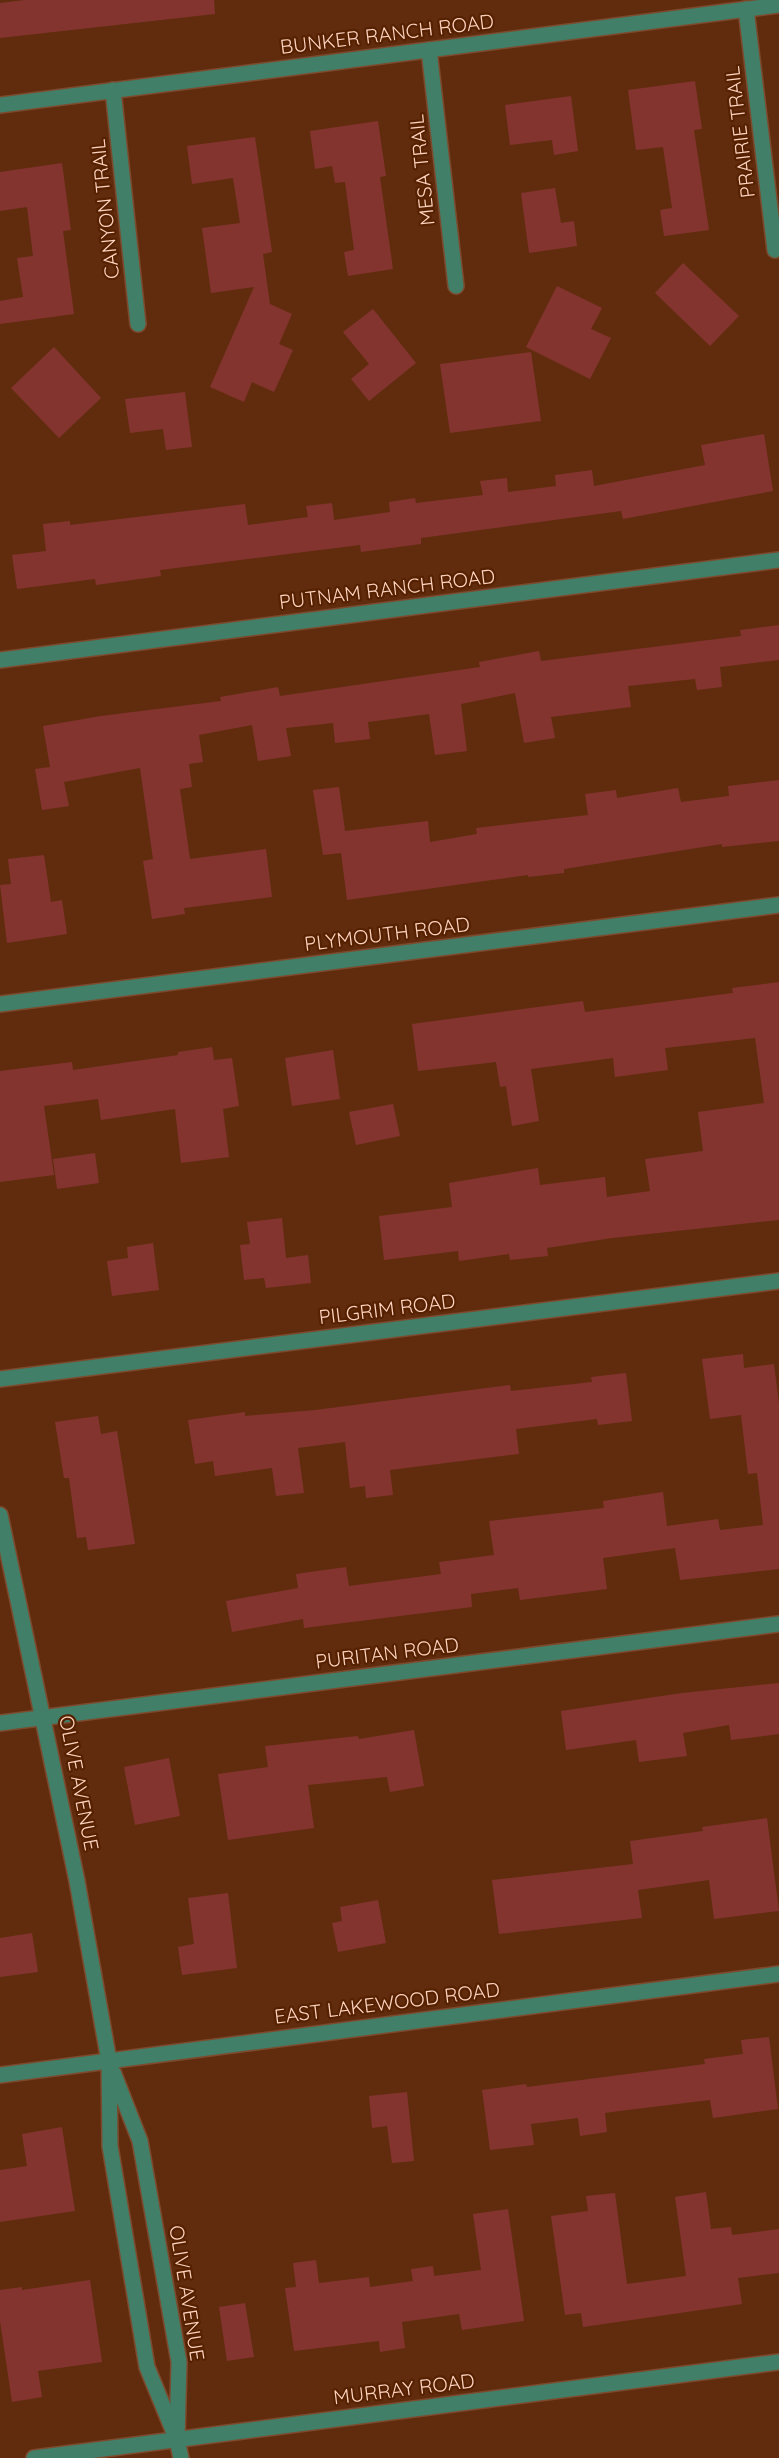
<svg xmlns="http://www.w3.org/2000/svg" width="779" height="2458" font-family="Quicksand,sans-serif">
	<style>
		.building { fill: #83342f }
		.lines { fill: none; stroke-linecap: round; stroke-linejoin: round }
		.minor-casing { stroke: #7d4a2e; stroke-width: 18 }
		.minor { stroke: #417f68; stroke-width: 15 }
		.labels { text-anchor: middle; stroke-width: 4.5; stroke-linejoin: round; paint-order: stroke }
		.street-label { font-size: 20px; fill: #fdd3bf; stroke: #562101 }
	</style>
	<rect width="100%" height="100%" fill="#612c0e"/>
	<!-- building -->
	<g class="building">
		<path d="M25,0H214L215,14L0,38V3Z"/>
		<path d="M695,81L702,129L694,130L709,230L664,236L660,210L672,208L663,147L636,150L628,90Z"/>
		<path d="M571,96L578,151L554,155L552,140L510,145L505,105Z"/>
		<path d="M378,121L386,176L380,177L393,269L348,276L344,252L354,250L345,182L335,183L332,166L315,169L310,131Z"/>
		<path d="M255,137L272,252L263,254L270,304L292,314L279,344L293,350L274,392L252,382L244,402L210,387L254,287L211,293L202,228L240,223L233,178L192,184L187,146Z"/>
		<path d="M62,163L71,230L63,231L74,314L0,324V301L23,297L17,258L33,256L27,207L0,211V172Z"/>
		<path d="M555,188L561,223L574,221L577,246L529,253L521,193Z"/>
		<path d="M683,263L739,316L710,346L655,293Z"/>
		<path d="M557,286L602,308L591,329L611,338L590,379L526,347Z"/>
		<path d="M373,309L416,363L369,401L351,379L369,364L343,332Z"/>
		<path d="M54,347L101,398L59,438L11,388Z"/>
		<path d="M531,352L541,421L450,433L440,364Z"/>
		<path d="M185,392L192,447L166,450L163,429L130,433L125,399Z"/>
		<path d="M764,434L773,491L623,519L621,511L421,538V544L361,552L360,545L160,570L161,576L96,585L95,579L17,589L12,555L46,551L43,524L70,521V525L245,504L248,525L308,517L306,506L332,503L334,520L390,512L389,502L415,498L416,503L483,495L480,481L507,478L508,492L556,486L555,475L592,470L594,486L705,465L701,445Z"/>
		<path d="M779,625V660L720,667L722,687L697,690L695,679L628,686L631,707L551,717L555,738L524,743L515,693L461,704L467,751L435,755L429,714L368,722L370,739L335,743L333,723L286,728L291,756L258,761L252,725L199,735L203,762L189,764L192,787L180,789L190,859L266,849L272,897L184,908L185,914L152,919L143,861L153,859L140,768L64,782L69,806L42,810L35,769L50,767L43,726L101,716L221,701L220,697L278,687L280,696L480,667L479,662L539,651L541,661L741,636L740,630Z"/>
		<path d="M779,780V841L722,847V844L564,869V873L528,877V875L347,900L341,853L323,855L313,790L339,787L345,831L428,821L430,842L477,834L476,828L588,815L585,794L616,790L617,798L678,788L681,802L729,796L728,786Z"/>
		<path d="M44,855L51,902L62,900L67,934L7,943L0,885L11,884L8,859Z"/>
		<path d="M779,982V1220L612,1238L547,1248L548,1256L510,1260L509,1254L459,1261L458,1251L384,1260L379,1216L452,1207L449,1183L538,1168L540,1185L605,1177L607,1197L650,1191L645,1159L703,1151L698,1112L764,1103L755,1038L665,1048L668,1070L615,1077L613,1058L531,1069L539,1121L512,1126L506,1086L500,1087L496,1062L418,1071L412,1024L583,1001L585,1012L733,993L732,988Z"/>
		<path d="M212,1047L214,1060L232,1058L239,1106L223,1109L229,1157L181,1163L175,1109L101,1120L98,1099L44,1106L54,1175L0,1182V1071L72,1062L73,1070L178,1055V1052Z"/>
		<path d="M333,1050L340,1099L292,1106L285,1058Z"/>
		<path d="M393,1104L400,1136L356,1145L349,1112Z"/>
		<path d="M95,1153L99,1183L57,1189L53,1159Z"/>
		<path d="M282,1218L286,1258L308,1255L311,1283L266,1288L264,1278L244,1280L240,1245L250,1244L247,1222Z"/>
		<path d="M153,1243L159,1290L112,1296L107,1261L128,1258L127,1247Z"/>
		<path d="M743,1354L744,1368L774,1364L779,1404V1569L680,1580L675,1548L603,1558L607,1589L520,1600L518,1588L471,1594L472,1607L304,1628L303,1619L232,1632L226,1601L298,1588L296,1574L346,1567L349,1586L441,1574L439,1562L494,1555L489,1521L604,1508L603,1501L663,1492L667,1526L718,1519L720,1530L763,1525L757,1473L748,1474L741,1415L710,1419L702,1359Z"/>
		<path d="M626,1373L632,1421L598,1425L597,1419L516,1429L519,1454L390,1470L393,1495L366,1498L365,1486L350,1488L345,1442L298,1448L304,1493L276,1496L272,1468L215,1476L213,1461L195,1464L188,1420L245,1412V1416L315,1410L510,1385L511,1391L592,1382L591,1377Z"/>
		<path d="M98,1416L101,1434L117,1431L135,1544L88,1550L86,1537L77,1538L69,1478H64L55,1422Z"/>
		<path d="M779,1683V1734L731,1740L729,1725L683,1733L687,1756L639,1762L636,1740L566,1750L561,1711L682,1693Z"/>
		<path d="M414,1730L424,1786L390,1792L387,1777L308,1785L314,1828L228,1840L218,1774L268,1767L265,1746L358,1736L359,1739Z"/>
		<path d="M169,1758L180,1816L135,1825L124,1767Z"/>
		<path d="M767,1818L779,1911L714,1919L709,1880L638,1890L642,1918L499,1934L492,1880L633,1864L630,1841L703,1831L702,1827Z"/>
		<path d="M228,1893L237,1968L182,1975L178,1947L194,1944L188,1898Z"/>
		<path d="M378,1900L386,1943L338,1952L332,1923L342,1921L340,1907Z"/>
		<path d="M32,1933L38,1972L0,1977V1938Z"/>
		<path d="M769,2037L778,2109L713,2118L710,2100L619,2111L605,2113L607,2132L580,2136L578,2118L531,2124L534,2145L490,2150L482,2090L526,2084L527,2087L705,2064L704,2059L743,2054L741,2040Z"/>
		<path d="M407,2092L414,2161L392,2163L387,2126L372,2128L369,2096Z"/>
		<path d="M62,2127L75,2211L0,2222V2170L27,2166L22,2134Z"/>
		<path d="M706,2192L711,2229L731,2227L732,2235L779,2229V2273L738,2278L742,2304L583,2327L581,2313L565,2315L551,2216L588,2211L586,2196L615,2193L627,2284L686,2276L675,2197Z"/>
		<path d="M508,2209L524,2321L462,2330L459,2314L402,2322L405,2348L380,2352L379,2341L294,2351L285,2288L296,2287L293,2263L316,2260L319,2283L369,2277L370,2287L413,2281L411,2269L433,2266L434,2276L481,2270L473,2214Z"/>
		<path d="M90,2280L102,2362L38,2371L42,2397L12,2402L0,2321V2290L22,2287V2290Z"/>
		<path d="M245,2303L254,2357L227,2361L219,2307Z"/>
	</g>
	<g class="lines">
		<defs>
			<g id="minor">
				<path d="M746,9L775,250"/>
				<path d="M429,50L456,286"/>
				<path d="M113,90L138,324"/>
				<path d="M0,105L779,5"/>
				<path d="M0,660L779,560"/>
				<path d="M0,1004L779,905"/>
				<path d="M0,1379L779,1281"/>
				<path d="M0,1515L77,1881L109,2061L110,2146L147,2367L177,2440"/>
				<path d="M0,1723L779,1624"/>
				<path d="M113,2072L140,2141L179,2362L177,2440L181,2458"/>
				<path d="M0,2075L779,1974"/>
				<path d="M34,2458L779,2362"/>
			</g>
		</defs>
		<!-- minor casing -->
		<use href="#minor" class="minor-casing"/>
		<!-- minor -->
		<use href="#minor" class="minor"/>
	</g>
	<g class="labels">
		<!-- street labels -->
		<g class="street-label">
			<text transform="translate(387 34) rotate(-7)" y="7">BUNKER RANCH ROAD</text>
			<text transform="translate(740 132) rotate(-97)" y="7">PRAIRIE TRAIL</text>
			<text transform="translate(422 170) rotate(-96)" y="7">MESA TRAIL</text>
			<text transform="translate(105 209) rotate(-96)" y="7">CANYON TRAIL</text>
			<text transform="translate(387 589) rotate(-7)" y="7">PUTNAM RANCH ROAD</text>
			<text transform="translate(387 934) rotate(-7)" y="7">PLYMOUTH ROAD</text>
			<text transform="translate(387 1309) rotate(-7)" y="7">PILGRIM ROAD</text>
			<text transform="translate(387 1653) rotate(-7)" y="7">PURITAN ROAD</text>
			<text transform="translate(79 1783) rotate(79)" y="7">OLIVE AVENUE</text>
			<text transform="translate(387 2003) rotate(-7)" y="7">EAST LAKEWOOD ROAD</text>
			<text transform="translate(187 2293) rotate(81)" y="7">OLIVE AVENUE</text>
			<text transform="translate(404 2389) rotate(-7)" y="7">MURRAY ROAD</text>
		</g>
	</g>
</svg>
